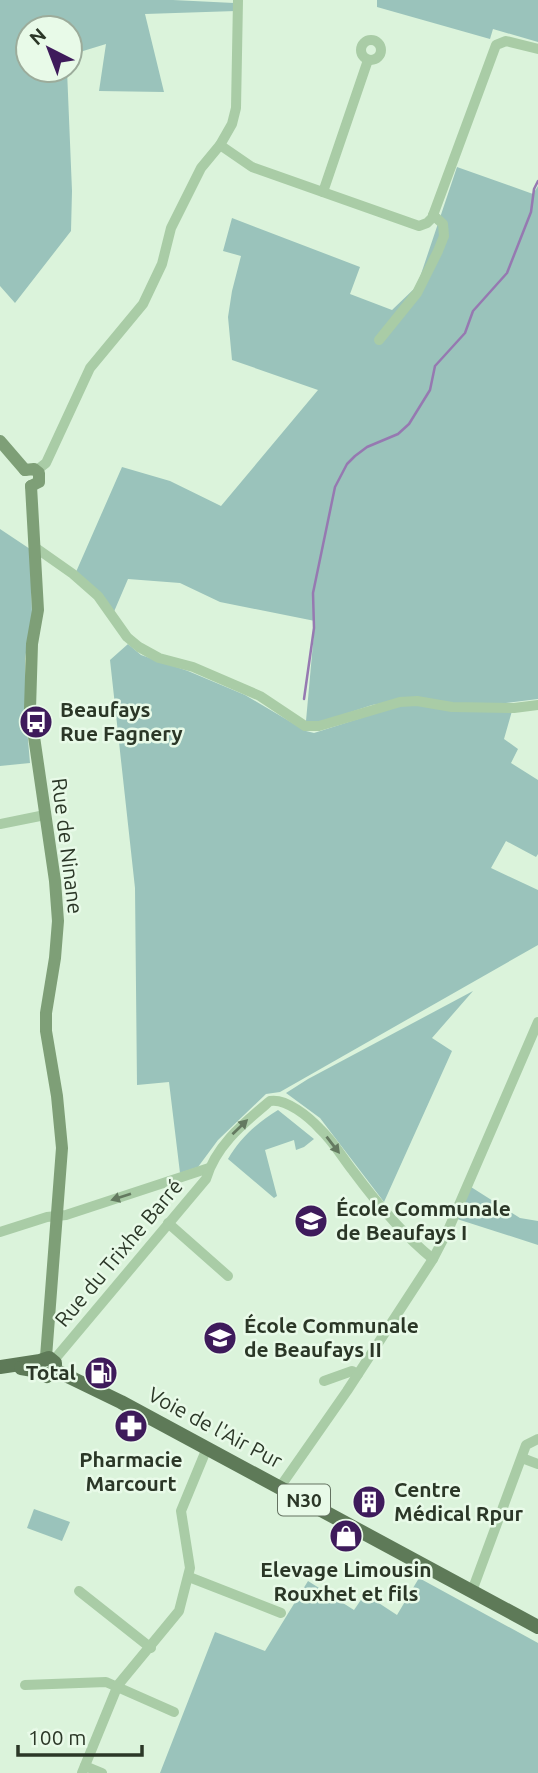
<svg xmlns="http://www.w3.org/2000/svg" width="538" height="1773" font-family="Ubuntu,sans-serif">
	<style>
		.green { fill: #9ac3bb }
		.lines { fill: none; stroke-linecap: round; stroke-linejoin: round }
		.stream { stroke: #9679b1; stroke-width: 2.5 }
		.street { stroke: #a9cca6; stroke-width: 10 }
		.secondary { stroke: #7e9f77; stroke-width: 12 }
		.primary { stroke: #5e7a58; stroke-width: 14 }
		.oneway { fill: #647a60 }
		.labels { text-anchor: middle; stroke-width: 5; stroke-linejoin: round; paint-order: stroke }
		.shield { fill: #e8fae8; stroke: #647261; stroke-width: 2 }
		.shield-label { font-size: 19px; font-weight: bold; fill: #2b3727 }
		.poi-label { font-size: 21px; font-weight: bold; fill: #2b3727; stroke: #e8fae8; text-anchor: start }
		.street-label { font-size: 21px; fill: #2b3727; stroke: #e8fae8 }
	</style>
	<rect width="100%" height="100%" fill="#dbf3db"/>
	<!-- green -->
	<g class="green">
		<path d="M0,0H173L234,3L236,11L145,14L164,92L99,91L106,44L70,55V28H28V70H67L72,191L71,231L15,303L0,286Z"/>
		<path d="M377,0H538V42L493,29L490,39L377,7Z"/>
		<path d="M457,167L533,194L538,186V699L506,703H444L411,698L372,705L318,723L306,721L315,621L220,602L180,583L128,579L113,614L76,572L122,467L170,481L221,506L318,390L232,360L228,317L232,291L241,256L223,251L232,218L360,267L350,294L392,310L417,286Z"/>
		<path d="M0,529L30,549L32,614L25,659V705L30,763L0,766Z"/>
		<path d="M128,644L141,655L188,671L245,695L306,731L314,733L405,704L512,711L504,739L518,749L511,763L538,780V854L536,857L506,841L491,868L538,890V945L280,1092L266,1094L218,1140L198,1167L180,1173L169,1082L137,1085L135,888L110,660Z"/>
		<path d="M473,991L432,1038L452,1051L384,1202L320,1118L286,1093L308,1079Z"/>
		<path d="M278,1110L314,1139L304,1147L296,1150L294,1140L265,1150L277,1196L274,1198L228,1159C240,1138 258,1122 278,1110Z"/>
		<path d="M471,1187L520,1218L538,1221V1245L457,1219Z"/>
		<path d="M34,1509L70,1522L62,1541L27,1528Z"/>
		<path d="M419,1578L538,1643V1773H160L215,1632L265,1651L308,1581L354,1610L365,1594L397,1615Z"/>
	</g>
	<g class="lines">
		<!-- stream -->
		<path class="stream" d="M304,699L314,628L313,593L335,487L347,464L355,456L367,447L398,434L409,424L430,390L435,366L465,333L473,311L507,273L531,212L534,189L538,181"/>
		<!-- street -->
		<g class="street">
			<circle cx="371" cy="50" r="10"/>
			<path d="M220,145L252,167L419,226L427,223L432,218L496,45L506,41L538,49"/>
			<path d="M323,192L368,60"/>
			<path d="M379,340L417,293L438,251L444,236L443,224L433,215"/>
			<path d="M37,470L46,463L90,368L143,304L162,264L171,228L201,168L220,145L232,124L236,108L238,0"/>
			<path d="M36,548L73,574L98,596L127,637L139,647L159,658L193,667L260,696L305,726H319L400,702L417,701L452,707L514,708L538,705"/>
			<path d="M0,824L45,815"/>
			<path d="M168,1223L228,1276"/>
			<path d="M0,1232L47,1217L66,1215L209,1168"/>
			<path d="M54,1360L206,1179C216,1145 244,1123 270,1101C286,1098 309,1117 320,1129C333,1141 342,1157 353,1171C376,1202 403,1235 433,1259"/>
			<path d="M324,1381L352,1371L358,1374"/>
			<path d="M522,1458L538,1464"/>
			<path d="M280,1487L347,1391L433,1259L449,1228L538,1022"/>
			<path d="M189,1577L281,1613"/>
			<path d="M79,1591L151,1648"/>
			<path d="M472,1591L526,1445L538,1439"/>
			<path d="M25,1685L106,1682L174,1712"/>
			<path d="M85,1766L102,1773"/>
			<path d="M82,1773L118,1685L179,1611L190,1568L181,1511L207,1448"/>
		</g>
		<!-- secondary -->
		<g class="secondary">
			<path d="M0,441L25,470"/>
			<path d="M25,470L34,469L39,473V482L31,486"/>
			<path d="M31,486L38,610L32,644L30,709L55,881L58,921L55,958L46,1013V1031L57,1096L62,1148L46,1357"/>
		</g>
		<!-- primary -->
		<g class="primary">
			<path d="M0,1367L40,1361L49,1358L55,1363V1370"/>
			<path d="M21,1368L39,1371L47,1376L55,1370"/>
			<path d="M55,1370L121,1402L538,1627"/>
		</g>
	</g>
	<!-- one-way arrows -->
	<defs><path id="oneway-solid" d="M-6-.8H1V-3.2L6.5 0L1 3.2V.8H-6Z" transform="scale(1.75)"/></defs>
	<g class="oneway">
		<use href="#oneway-solid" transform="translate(240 1127) rotate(-44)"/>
		<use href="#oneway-solid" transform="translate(333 1145) rotate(52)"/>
		<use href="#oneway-solid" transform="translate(121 1197) rotate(162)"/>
	</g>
	<!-- icons -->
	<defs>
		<symbol id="bus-disc" viewBox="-11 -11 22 22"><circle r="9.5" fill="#3e1b5b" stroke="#e8fae8"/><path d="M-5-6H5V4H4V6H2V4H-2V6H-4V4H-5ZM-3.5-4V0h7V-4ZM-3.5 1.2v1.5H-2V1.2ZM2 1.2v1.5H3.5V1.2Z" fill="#fff"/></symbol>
		<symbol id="school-disc" viewBox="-11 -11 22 22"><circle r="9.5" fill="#3e1b5b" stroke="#e8fae8"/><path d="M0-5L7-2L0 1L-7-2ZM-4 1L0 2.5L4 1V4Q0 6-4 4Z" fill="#fff"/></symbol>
		<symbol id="fuel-disc" viewBox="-11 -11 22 22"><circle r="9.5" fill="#3e1b5b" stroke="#e8fae8"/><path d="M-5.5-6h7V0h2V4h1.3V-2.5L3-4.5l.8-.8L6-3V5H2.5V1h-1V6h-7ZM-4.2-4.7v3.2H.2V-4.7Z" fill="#fff"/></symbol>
		<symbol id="pharmacy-disc" viewBox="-11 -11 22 22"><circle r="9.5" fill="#3e1b5b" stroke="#e8fae8"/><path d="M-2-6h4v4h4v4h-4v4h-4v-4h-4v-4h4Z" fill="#fff"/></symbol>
		<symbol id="building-disc" viewBox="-11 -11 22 22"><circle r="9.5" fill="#3e1b5b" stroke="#e8fae8"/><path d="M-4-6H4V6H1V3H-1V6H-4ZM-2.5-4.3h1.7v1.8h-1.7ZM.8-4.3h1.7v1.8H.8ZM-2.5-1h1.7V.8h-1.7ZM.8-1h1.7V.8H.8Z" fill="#fff"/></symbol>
		<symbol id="shop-disc" viewBox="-11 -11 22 22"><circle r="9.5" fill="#3e1b5b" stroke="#e8fae8"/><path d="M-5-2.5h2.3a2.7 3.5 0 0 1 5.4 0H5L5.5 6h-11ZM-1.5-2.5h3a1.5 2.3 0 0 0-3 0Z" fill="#fff"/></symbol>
	</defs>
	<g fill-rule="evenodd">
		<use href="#bus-disc" x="17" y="703" width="38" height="38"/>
		<use href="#school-disc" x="292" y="1202" width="38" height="38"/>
		<use href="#school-disc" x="201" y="1319" width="38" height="38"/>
		<use href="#fuel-disc" x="82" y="1354" width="38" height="38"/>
		<use href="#pharmacy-disc" x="112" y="1407" width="38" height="38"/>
		<use href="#building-disc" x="350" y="1483" width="38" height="38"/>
		<use href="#shop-disc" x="327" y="1517" width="38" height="38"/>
	</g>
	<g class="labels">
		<!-- shield labels -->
		<rect class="shield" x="278" y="1484.5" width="52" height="31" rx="5"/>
		<g class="shield-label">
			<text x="304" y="1507">N30</text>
		</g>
		<!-- poi labels -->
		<g class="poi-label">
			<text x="60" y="717">Beaufays<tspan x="60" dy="24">Rue Fagnery</tspan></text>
			<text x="336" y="1216">École Communale<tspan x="336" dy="24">de Beaufays I</tspan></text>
			<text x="244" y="1333">École Communale<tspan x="244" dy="24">de Beaufays II</tspan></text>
			<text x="76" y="1380" text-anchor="end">Total</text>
			<text x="131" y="1467" text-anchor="middle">Pharmacie<tspan x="131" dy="24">Marcourt</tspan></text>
			<text x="394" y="1497">Centre<tspan x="394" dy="24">Médical Rpur</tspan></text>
			<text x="346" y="1577" text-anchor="middle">Elevage Limousin<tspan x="346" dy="24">Rouxhet et fils</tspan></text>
		</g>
		<!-- street labels -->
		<g class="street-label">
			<text transform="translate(67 846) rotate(83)" y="7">Rue de Ninane</text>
			<text transform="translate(119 1253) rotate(-50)" y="7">Rue du Trixhe Barré</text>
			<text transform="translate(215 1428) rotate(28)" y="7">Voie de l'Air Pur</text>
		</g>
	</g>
	<!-- north arrow -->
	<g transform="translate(49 49) rotate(318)"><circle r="33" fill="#e8fae8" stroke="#9cac9b" stroke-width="2"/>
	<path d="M0-5L12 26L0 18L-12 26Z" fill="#3e1b5b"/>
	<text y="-10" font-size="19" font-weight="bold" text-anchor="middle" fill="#2b3727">N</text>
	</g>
	<!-- scale -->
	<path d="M18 1745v10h124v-10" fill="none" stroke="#2b3727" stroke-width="3.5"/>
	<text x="28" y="1745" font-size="21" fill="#2b3727" stroke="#e8fae8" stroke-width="5" paint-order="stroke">100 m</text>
</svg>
